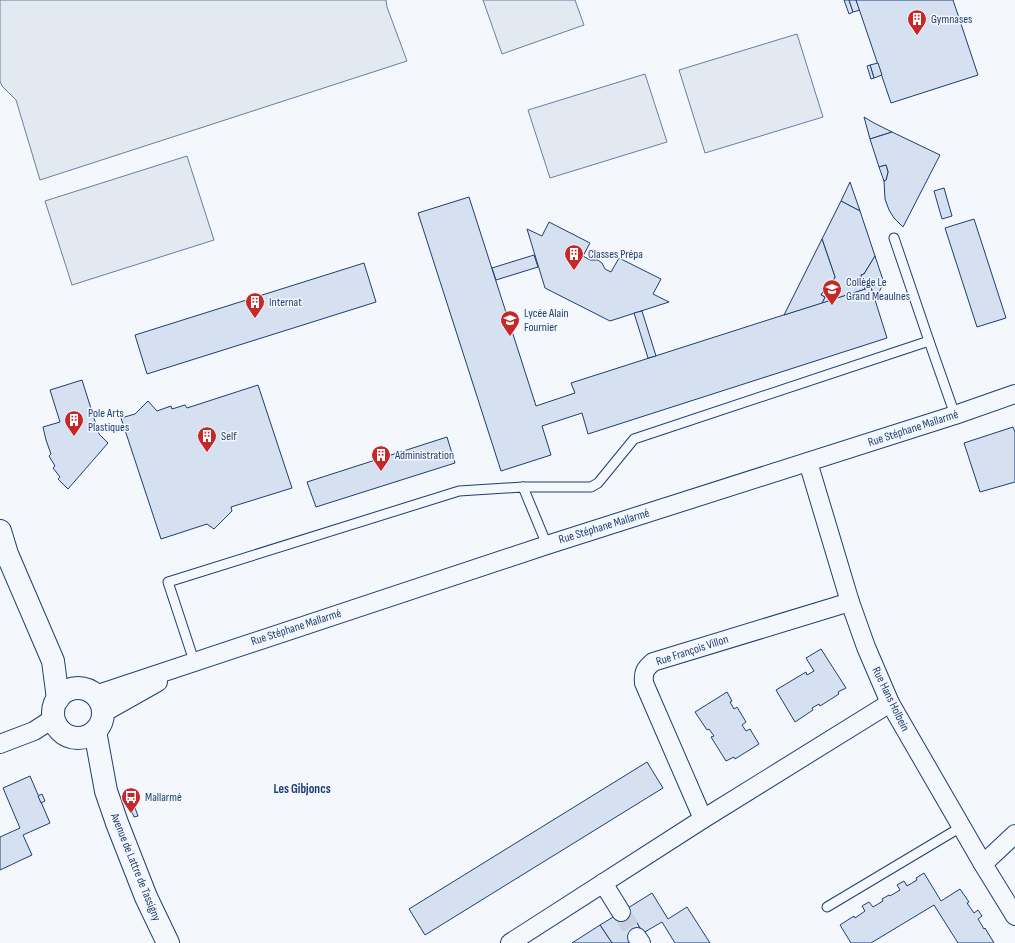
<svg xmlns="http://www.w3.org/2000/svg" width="1015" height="943" font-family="'Sofia Sans Condensed',sans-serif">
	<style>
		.green { fill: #e3e9f0; stroke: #687fa3 }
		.building { fill: #d5e0f0; stroke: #1d3f73 }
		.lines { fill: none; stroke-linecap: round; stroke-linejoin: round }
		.minor-tunnel { stroke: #c9d2e0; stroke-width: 18; stroke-dasharray: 18 9; stroke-linecap: butt }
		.service-casing { stroke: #1d3f73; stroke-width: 11 }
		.minor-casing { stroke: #1d3f73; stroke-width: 20 }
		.secondary-casing { stroke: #1d3f73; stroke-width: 24 }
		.service { stroke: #f4f7fb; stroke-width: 9 }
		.minor { stroke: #f4f7fb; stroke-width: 18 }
		.secondary { stroke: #f4f7fb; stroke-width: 22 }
		.labels { text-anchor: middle; stroke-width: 3; stroke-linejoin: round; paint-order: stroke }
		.poi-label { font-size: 12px; fill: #1d3f73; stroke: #f4f7fb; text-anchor: start }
		.street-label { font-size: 12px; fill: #1d3f73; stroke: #f4f7fb }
		.neighbourhood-label { font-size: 13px; font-weight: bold; fill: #1d3f73; stroke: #f4f7fb }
	</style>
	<rect width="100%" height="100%" fill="#f4f7fb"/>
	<!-- green -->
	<g class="green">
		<path d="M0,0H386L387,7L407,61L40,180L16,100L2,86L0,81Z"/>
		<path d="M483,0H575L584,25L502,54Z"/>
		<path d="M797,34L823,117L705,153L679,70Z"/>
		<path d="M645,74L667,142L550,178L528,110Z"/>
		<path d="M187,156L214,240L72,285L45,201Z"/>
	</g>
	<!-- building -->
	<g class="building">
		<path d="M844,0H849L853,12L849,14Z"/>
		<path d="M849,0H856L860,10L853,12Z"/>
		<path d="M856,0H953L978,75L891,103Z"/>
		<path d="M878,63L882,75L874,78L870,65Z"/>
		<path d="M870,65L874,78L871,79L867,66Z"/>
		<path d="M864,117L874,123L892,132L870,139Z"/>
		<path d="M892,132L940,155L903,227L894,218L889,210L885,199L884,181L886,180L888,172L886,165L879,167L870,139Z"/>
		<path d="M886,165L888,172L886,180L884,181L879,167Z"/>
		<path d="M850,182L860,211L841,201Z"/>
		<path d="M944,188L952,216L942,219L934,191Z"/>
		<path d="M469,197L536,406L575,393L571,383L871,287L887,338L588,434L582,413L542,426L551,455L501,471L418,213Z"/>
		<path d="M841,201L860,211L875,256L864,274L861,275L865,289L822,303L825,297L821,295L824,290L828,291L835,277L822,239Z"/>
		<path d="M974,219L1006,318L977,327L945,228Z"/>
		<path d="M549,222L590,243L583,256L590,260H598L602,263L605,269L611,272L619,258L661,279L653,294L669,302L610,321L545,288L527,229L542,236Z"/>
		<path d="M822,239L835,277L828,291L824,290L821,295L825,297L822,303L784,315Z"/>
		<path d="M534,255L538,267L496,280L492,268Z"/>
		<path d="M875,256L884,283L875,299L871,287L865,289L861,275L864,274Z"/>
		<path d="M364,263L376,302L147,374L135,335Z"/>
		<path d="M642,311L656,356L648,358L634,313Z"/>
		<path d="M82,380L99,434L108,443L68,489L58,479L60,477L53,468L55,466L49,456L51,454L46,440L43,427L60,422L50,390Z"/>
		<path d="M258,385L292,488L231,507L232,511L214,529L207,524L161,539L121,418L135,414L148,401L157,411L171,406L172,409L185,405L187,408Z"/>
		<path d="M1013,427L1015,432V482L980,492L964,443Z"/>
		<path d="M447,437L455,463L316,507L307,482Z"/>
		<path d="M821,649L846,688L838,692L839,694L820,706L819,704L812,708L813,710L795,722L776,690L806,672L807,675L814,671L806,658Z"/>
		<path d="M727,692L732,701L730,702L734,709L737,707L746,722L742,725L746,731L750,729L759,744L735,759L734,757L726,761L711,737L714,736L709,729L707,730L695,712Z"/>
		<path d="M647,762L663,788L425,935L409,909Z"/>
		<path d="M30,776L50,823L23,835L32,855L0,870V837L20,828L3,788Z"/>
		<path d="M42,794L45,801L41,803L38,796Z"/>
		<path d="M134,805L138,816L134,817L130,807Z"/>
		<path d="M924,873L941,901L960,889L969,902L967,903L974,913L978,910L982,916L978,919L984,929L985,928L994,943H958L934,905L871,943H851L840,925L854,916L855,918L865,911L862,906L869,902L873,907L883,901L882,899L889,895L890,896L900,890L897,885L904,881L907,886L917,880L916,878Z"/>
		<path d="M652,893L668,919L687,907L710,943H675L662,922L643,933L628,908Z"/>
		<path d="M628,908L643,933L628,943H612L600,925Z"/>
		<path d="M600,925L612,943H572Z"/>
	</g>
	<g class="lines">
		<!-- minor-tunnel -->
		<path class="minor-tunnel" d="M621,912L637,937"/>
		<defs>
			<g id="service">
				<path d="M929,341L955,415"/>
				<path d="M523,487H591L598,483L634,439L929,341L894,238"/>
				<path d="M194,661L168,582L459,491L523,487L547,545"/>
				<path d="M827,907L961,827"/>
			</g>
			<g id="minor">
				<path d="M808,462L850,602L866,647L890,703L983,864L1015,916"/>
				<path d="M95,695L547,545L955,415L1015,394"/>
				<path d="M103,713L158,682"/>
				<path d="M0,744L34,731L54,718"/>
				<path d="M703,819L644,683C643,672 645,669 653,662L850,602"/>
				<path d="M983,864L1015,834"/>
				<path d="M603,883L621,912"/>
				<path d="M637,937L641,943"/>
				<path d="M510,943L703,819L890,703"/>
			</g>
			<g id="secondary">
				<path d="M0,531L7,554L53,661L58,699"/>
				<circle cx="78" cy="713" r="25"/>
				<path d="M95,731L106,791L117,823L146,897L168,943"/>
			</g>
		</defs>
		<!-- service casing -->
		<use href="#service" class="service-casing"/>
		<!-- minor casing -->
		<use href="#minor" class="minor-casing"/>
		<!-- secondary casing -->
		<use href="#secondary" class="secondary-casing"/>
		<!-- service -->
		<use href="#service" class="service"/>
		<!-- minor -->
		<use href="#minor" class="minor"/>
		<!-- secondary -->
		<use href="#secondary" class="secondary"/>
	</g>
	<!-- icons -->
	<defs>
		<symbol id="building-pin" viewBox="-11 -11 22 30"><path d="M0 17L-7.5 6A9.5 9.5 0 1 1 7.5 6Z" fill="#c62828" stroke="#f4f7fb"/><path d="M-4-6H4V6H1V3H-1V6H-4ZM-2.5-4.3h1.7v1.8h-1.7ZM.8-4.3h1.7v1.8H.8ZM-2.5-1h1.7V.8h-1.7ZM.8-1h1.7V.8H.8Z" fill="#fff"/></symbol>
		<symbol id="school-pin" viewBox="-11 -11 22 30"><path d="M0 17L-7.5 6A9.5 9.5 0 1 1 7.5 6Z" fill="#c62828" stroke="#f4f7fb"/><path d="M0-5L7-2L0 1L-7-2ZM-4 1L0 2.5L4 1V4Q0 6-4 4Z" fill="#fff"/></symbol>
		<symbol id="bus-pin" viewBox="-11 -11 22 30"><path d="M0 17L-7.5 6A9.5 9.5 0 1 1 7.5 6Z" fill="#c62828" stroke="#f4f7fb"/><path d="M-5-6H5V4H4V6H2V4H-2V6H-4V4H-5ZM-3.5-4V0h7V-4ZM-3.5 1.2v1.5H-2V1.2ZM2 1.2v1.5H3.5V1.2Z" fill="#fff"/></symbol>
	</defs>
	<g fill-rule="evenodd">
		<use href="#building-pin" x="906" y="8" width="22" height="30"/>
		<use href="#building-pin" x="563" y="243" width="22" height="30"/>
		<use href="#school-pin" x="821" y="278" width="22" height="30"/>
		<use href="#building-pin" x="244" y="291" width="22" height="30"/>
		<use href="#school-pin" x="499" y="309" width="22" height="30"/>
		<use href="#building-pin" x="63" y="409" width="22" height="30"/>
		<use href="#building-pin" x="196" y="425" width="22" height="30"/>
		<use href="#building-pin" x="370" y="444" width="22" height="30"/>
		<use href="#bus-pin" x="120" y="786" width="22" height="30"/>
	</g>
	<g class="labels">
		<!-- poi labels -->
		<g class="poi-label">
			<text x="931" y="23">Gymnases</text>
			<text x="588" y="258">Classes Prépa</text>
			<text x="846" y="286">Collège Le<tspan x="846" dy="14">Grand Meaulnes</tspan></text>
			<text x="269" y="306">Internat</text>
			<text x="524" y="317">Lycée Alain<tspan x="524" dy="14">Fournier</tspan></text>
			<text x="88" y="417">Pole Arts<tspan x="88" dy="14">Plastiques</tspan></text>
			<text x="221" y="440">Self</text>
			<text x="395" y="459">Administration</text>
			<text x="145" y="801">Mallarmé</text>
		</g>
		<!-- street labels -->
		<g class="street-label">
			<text transform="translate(913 428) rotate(-18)" y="4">Rue Stéphane Mallarmé</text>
			<text transform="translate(604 526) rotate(-17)" y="4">Rue Stéphane Mallarmé</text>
			<text transform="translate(296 627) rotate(-18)" y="4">Rue Stéphane Mallarmé</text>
			<text transform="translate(692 650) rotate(-18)" y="4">Rue François Villon</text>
			<text transform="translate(891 699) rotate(64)" y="4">Rue Hans Holbein</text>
			<text transform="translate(136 867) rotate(68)" y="4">Avenue de Lattre de Tassigny</text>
		</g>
		<!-- neighbourhood labels -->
		<g class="neighbourhood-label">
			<text x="302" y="793">Les Gibjoncs</text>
		</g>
	</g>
</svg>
